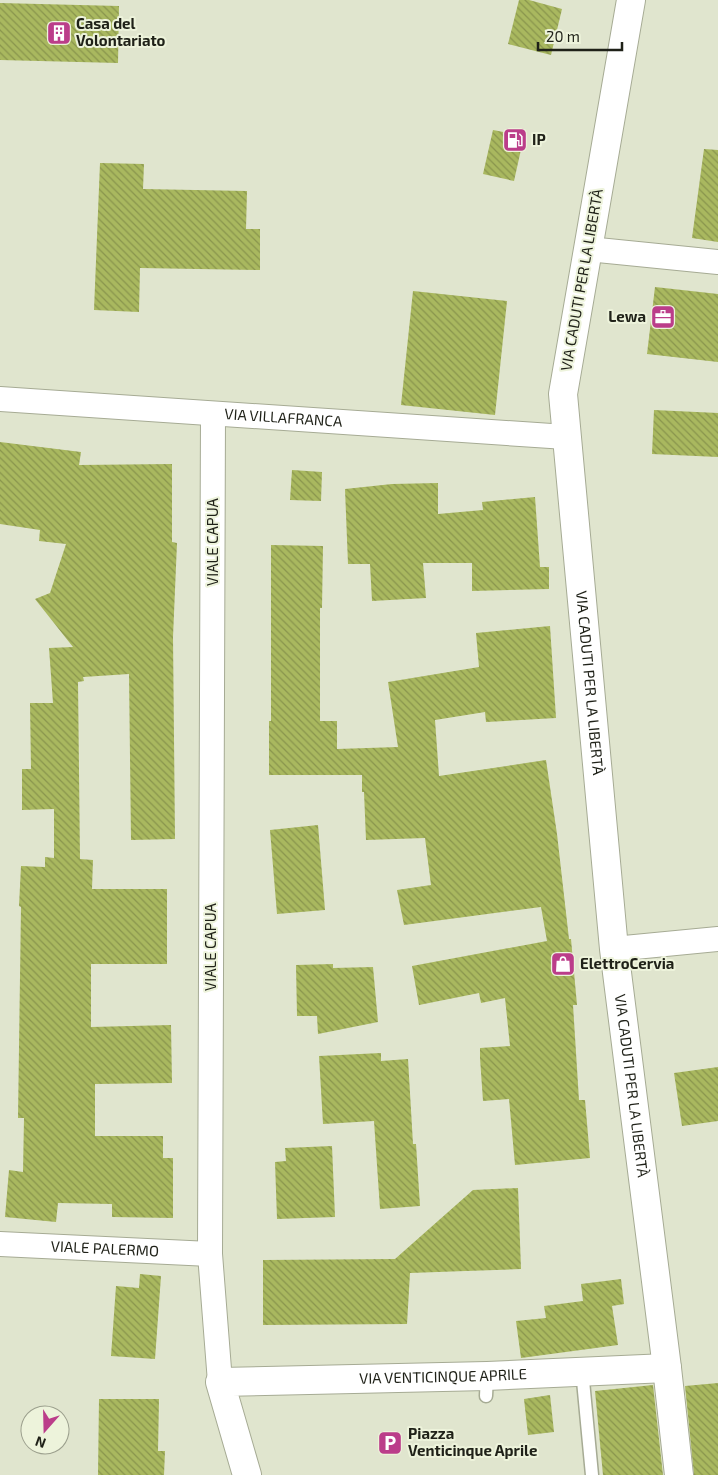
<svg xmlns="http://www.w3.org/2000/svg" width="718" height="1475" font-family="'Exo 2',sans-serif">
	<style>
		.building { fill: url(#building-back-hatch) }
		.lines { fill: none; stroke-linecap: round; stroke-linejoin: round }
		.service-casing { stroke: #a6ab94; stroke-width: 15 }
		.minor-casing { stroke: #a6ab94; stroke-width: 26 }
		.tertiary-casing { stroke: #a6ab94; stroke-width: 30 }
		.service { stroke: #fff; stroke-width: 12 }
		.minor { stroke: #fff; stroke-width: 24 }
		.tertiary { stroke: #fff; stroke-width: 28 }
		.labels { text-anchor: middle; stroke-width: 4; stroke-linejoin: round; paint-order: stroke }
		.poi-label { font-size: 15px; font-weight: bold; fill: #1f2118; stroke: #edf3db; text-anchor: start }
		.street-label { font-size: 15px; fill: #1f2118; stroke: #edf3db }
	</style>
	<defs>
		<pattern id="building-back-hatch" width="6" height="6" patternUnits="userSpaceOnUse" patternTransform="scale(1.25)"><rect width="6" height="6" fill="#a9b85f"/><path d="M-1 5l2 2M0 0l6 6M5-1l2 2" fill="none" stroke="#89954d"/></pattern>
	</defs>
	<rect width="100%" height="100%" fill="#e0e5ce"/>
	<!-- building -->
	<g class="building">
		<path d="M519,0H529L562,9L551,55L508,44Z"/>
		<path d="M0,3L119,6L118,63L0,60Z"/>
		<path d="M493,130L524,136L514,181L483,174Z"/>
		<path d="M704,149L718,150V242L692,238Z"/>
		<path d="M100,163L144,164L143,189L247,191L246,229H260V270L140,268L139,312L94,310Z"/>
		<path d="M655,287L718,294V362L647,354Z"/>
		<path d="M413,291L507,301L495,415L401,405Z"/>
		<path d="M654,410L718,413V457L652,454Z"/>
		<path d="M0,442L81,452L79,465L172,464V542L177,543L173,637L175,839L131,840L129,674L83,677L84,681L78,682L80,859L93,860L92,889H167V964H91V1027L171,1025L172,1083L95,1084V1136H163V1158H173V1218L112,1217V1204L58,1203L56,1222L5,1217L9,1170L23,1172L24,1118H18L21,907L19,906L21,866L45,867V857L54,858V809L22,810V769H31L30,703H53L49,648L73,647L35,599L50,593L66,544L39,541L40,530L0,524Z"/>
		<path d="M292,470L322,472L321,501L290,500Z"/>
		<path d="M438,483V514L483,510L482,502L535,497L540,567H549V589L472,591V563H423L426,598L372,601L370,564H348L345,489L392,484Z"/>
		<path d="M271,545L323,546L322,608H320V721H337V749L398,747L388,682L479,667L476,633L550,626L556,718L486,722L485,712L435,720L439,776L546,760L557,834L569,939H571L577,1005H573L579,1100H585L590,1158L515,1165L509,1099L483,1101L480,1058V1048L510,1046L505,998L481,1003L479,993L419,1005L412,966L547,941L541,907L404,925L397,890L431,885L425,838L366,840L364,792H362V775H269V721H271Z"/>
		<path d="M318,825L325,910L277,914L270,830Z"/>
		<path d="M333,964V968L373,967L378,1022L318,1034L317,1016H297L296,965Z"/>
		<path d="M381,1053V1061L408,1059L413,1144H416L420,1206L380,1209L374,1121L323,1124L319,1056Z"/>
		<path d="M718,1067V1121L682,1126L674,1073Z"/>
		<path d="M332,1146L335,1217L277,1219L275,1162L286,1161L285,1148Z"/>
		<path d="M518,1188L521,1269L410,1273L407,1324L263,1325V1260L395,1259L473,1190Z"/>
		<path d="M140,1274L161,1276L155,1359L111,1356L116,1286L139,1288Z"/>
		<path d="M621,1279L624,1304L612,1306L618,1345L521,1358L516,1321L546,1318L544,1306L583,1301L581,1284Z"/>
		<path d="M718,1383V1475H694L685,1386Z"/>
		<path d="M653,1385L663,1475H603L595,1391Z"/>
		<path d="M550,1395L554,1432L528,1435L524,1399Z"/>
		<path d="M99,1399H159L158,1451H165L164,1475H98Z"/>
	</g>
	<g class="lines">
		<defs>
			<g id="service">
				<path d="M582,1370L592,1475"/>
				<path d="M486,1396L487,1376"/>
			</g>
			<g id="minor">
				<path d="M588,249L718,262"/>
				<path id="s1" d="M0,399L566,437"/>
				<path d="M213,415L210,1254L220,1382"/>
				<path d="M614,949L718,939"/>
				<path id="s2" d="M0,1244L210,1254"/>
			</g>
			<g id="tertiary">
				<path id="s3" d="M631,0L563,394L614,949L667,1368L679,1475"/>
				<path id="s4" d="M247,1475L220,1382L487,1376L667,1368"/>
			</g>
		</defs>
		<!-- service casing -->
		<use href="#service" class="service-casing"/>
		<!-- minor casing -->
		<use href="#minor" class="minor-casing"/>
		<!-- tertiary casing -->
		<use href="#tertiary" class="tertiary-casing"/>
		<!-- service -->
		<use href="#service" class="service"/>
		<!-- minor -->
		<use href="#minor" class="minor"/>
		<!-- tertiary -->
		<use href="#tertiary" class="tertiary"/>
	</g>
	<!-- icons -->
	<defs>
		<symbol id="building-square" viewBox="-11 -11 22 22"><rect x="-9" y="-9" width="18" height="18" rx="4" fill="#bb3d8a" stroke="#edf3db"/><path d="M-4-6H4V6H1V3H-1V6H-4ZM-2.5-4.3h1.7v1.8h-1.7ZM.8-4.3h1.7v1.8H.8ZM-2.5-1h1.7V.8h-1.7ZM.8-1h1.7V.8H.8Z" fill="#fff"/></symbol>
		<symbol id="fuel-square" viewBox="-11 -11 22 22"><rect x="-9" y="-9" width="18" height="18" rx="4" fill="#bb3d8a" stroke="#edf3db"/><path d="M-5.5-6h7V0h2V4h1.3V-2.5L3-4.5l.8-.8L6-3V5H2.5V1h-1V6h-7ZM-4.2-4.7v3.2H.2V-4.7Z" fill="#fff"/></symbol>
		<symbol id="office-square" viewBox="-11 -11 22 22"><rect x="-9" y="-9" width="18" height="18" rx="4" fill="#bb3d8a" stroke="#edf3db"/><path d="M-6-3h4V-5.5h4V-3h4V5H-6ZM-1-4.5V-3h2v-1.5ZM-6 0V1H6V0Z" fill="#fff"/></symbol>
		<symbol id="shop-square" viewBox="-11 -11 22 22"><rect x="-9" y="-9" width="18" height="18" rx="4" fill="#bb3d8a" stroke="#edf3db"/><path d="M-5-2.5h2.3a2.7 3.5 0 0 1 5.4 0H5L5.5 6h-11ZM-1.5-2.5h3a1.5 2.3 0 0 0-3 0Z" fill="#fff"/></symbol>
		<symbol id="parking-square" viewBox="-11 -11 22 22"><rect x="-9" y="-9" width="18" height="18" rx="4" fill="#bb3d8a" stroke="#edf3db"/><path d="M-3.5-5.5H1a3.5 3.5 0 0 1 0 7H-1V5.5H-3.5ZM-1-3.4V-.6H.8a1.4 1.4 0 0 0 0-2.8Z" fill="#fff"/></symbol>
	</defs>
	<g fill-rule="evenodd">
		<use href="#building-square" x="45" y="19" width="28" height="28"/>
		<use href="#fuel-square" x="501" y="126" width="28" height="28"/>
		<use href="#office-square" x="649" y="303" width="28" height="28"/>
		<use href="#shop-square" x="549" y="950" width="28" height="28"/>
		<use href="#parking-square" x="376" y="1429" width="28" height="28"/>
	</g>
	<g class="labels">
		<!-- poi labels -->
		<g class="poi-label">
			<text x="76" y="29">Casa del<tspan x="76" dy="17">Volontariato</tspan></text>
			<text x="532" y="145">IP</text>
			<text x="646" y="322" text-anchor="end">Lewa</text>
			<text x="580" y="969">ElettroCervia</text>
			<text x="408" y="1439">Piazza<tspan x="408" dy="17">Venticinque Aprile</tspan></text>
		</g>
		<!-- street labels -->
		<g class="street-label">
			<text transform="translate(582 280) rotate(-80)" y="5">VIA CADUTI PER LA LIBERTÀ</text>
			<text dy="5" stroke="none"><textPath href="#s1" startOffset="284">VIA VILLAFRANCA</textPath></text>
			<text transform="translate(213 542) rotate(-90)" y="5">VIALE CAPUA</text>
			<text dy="5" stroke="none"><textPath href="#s3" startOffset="690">VIA CADUTI PER LA LIBERTÀ</textPath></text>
			<text transform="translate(211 947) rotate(-90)" y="5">VIALE CAPUA</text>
			<text dy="5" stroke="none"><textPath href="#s3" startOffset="1095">VIA CADUTI PER LA LIBERTÀ</textPath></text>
			<text dy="5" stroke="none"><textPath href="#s2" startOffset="105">VIALE PALERMO</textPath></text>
			<text dy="5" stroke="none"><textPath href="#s4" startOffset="320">VIA VENTICINQUE APRILE</textPath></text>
		</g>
	</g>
	<!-- north arrow -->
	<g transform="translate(45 1430) rotate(200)"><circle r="24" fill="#edf3db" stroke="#9b9f8d"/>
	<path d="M0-4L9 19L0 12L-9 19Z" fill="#bb3d8a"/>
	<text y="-8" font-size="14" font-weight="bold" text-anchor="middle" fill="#1f2118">N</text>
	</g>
	<!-- scale -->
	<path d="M538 42v8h84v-8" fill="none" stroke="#1f2118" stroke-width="2.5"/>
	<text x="546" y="42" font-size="15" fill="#1f2118" stroke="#edf3db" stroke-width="4" paint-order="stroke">20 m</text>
</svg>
